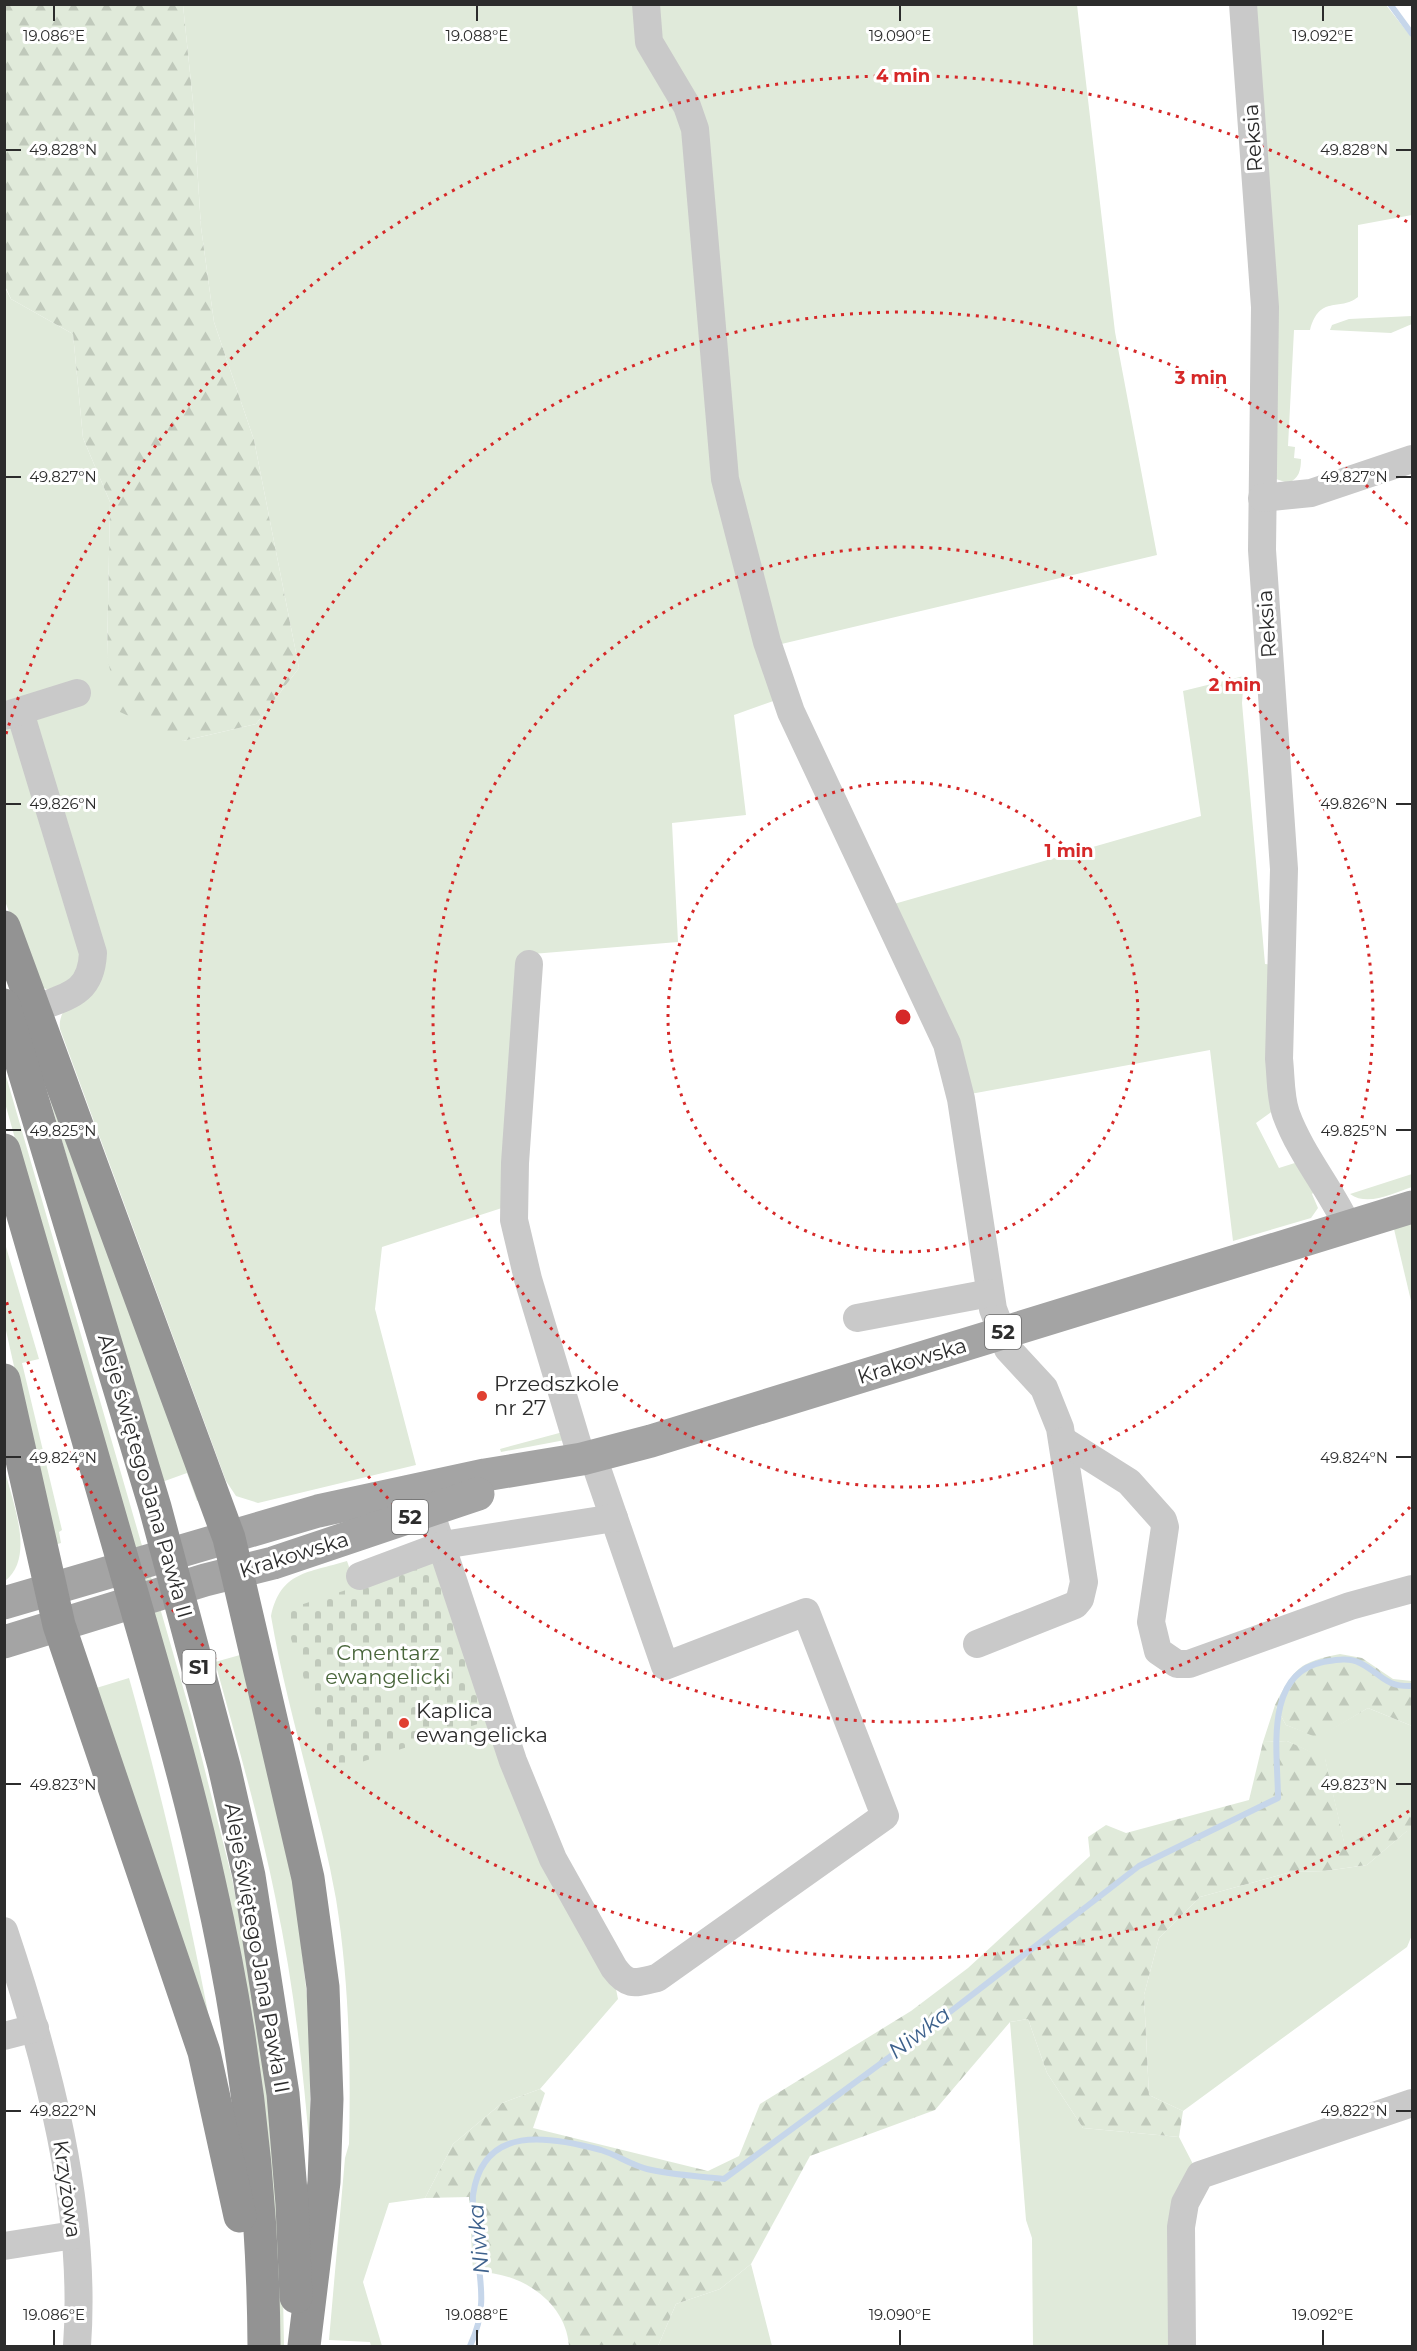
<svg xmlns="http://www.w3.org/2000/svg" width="1417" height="2351" font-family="Montserrat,sans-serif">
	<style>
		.green { fill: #e0eada }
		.forest { fill: url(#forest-firs) }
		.cemetery { fill: url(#cemetery-stones) }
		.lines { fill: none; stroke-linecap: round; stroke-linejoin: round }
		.stream { stroke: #c6d6ea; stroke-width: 6 }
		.minor { stroke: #c9c9c9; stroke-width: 28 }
		.major { stroke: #a4a4a4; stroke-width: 33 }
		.highway { stroke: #939393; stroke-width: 33 }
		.ticks { fill: none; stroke: #2c2c2c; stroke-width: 2 }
		.ring { fill: none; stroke: #d62828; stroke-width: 3; stroke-dasharray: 3 6 }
		.poi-dot { fill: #e04031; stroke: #fff; stroke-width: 2 }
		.labels { text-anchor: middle; stroke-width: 6; stroke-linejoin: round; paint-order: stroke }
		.shield { fill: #fff; stroke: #6b6b6b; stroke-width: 1.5 }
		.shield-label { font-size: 20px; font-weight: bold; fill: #2c2c2c }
		.street-label { font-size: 21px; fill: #2c2c2c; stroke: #fff }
		.poi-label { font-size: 21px; fill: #2c2c2c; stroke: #fff; text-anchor: start }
		.park-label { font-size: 21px; fill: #49663b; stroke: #fff }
		.water-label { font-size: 22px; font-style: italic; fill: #3d618c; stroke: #fff }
		.ticks-label { font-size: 15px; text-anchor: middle; fill: #2c2c2c; stroke: #fff; stroke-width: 6; stroke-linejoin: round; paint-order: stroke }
		.centre { fill: #d62828; stroke: #fff; stroke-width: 3 }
		.ring-label { font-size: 18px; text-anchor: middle; font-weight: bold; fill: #d62828; stroke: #fff; stroke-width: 6; stroke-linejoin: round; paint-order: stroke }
	</style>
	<defs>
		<pattern id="forest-firs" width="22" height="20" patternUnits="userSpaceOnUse" patternTransform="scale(1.5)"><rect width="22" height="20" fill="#e0eada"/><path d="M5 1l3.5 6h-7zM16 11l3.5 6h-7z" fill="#c0c9bb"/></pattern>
		<pattern id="cemetery-stones" width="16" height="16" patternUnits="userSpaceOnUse" patternTransform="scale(1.5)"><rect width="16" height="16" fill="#e0eada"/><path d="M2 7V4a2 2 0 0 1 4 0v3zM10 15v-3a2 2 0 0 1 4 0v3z" fill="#c0c9bb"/></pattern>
	</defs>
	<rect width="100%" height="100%" fill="#fff"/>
	<!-- green -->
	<g class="green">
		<path d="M183,5H640L684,115L714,451L779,699L734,715L746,815L672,823L678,942L520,955L508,1206L382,1247L375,1309L416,1465L258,1503L236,1496L226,1481L60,1029C57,1006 81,996 97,984L5,708L4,286L11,299L73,334L83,438L110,502L107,657L183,741L256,724L299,668L254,440L214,322L201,227L193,102Z"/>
		<path d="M650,5H1077L1115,332L1157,555L773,646L736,510L672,70Z"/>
		<path d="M1253,5H1386L1412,38V215L1358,225V297C1339,312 1320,294 1310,330H1294L1288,446L1295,447L1294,458L1301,459C1301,470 1299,479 1288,483L1273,478Z"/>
		<path d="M1412,316V324L1391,333L1330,330L1332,325L1349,319Z"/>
		<path d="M1244,676L1242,703L1265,964L1274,965V1110L1256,1123L1279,1168L1298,1162L1316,1190L1312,1194L1318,1208L1311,1218L1233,1241L1210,1050L965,1095L887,906L1201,816L1183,691Z"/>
		<path d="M5,725L12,727L84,948L76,979L51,991L41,987L27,960L5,901Z"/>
		<path d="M31,1035L204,1499L197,1501L187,1473L162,1482Z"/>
		<path d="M4,1069L191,1715L232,1878L261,2034L282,2242L284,2346H278L264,2127L59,1295L5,1103Z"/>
		<path d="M1412,1174V1187C1393,1193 1368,1207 1350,1194Z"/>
		<path d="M1412,1223V1305L1394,1229Z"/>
		<path d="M4,1240L39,1359L22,1363L62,1530L59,1532L61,1543L54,1545L5,1326Z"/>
		<path d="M563,1432L565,1440L501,1452L500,1449Z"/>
		<path d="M5,1470C12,1502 36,1557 5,1581Z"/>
		<path d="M347,1561L356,1587L493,1719L615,1984L618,1999L540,2089L502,2103L453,2144L425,2198L389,2203L363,2282L382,2346H371L370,2342L329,2340L345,2158L349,2144C351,2063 349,1980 336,1899C319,1804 287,1711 271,1616C281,1571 308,1573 347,1561Z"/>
		<path d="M240,1655L295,1892L310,2022V2153C303,2066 293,1980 275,1896C259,1817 236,1739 215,1662Z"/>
		<path d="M129,1678C164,1802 192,1925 215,2050L93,1689Z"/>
		<path d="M1275,1705L1286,1725L1318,1737L1368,1708L1412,1726V1813H1406L1345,1847L1325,1759L1287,1741L1263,1742Z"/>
		<path d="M1408,1830L1412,1836V1935L1407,1947L1183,2111L1149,2095L1144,1995L1159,1938L1200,1897L1291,1872L1325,1871L1367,1865Z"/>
		<path d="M1028,2019L1047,2073L1083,2128L1179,2137L1195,2168L1176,2346H1033L1032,2238L1026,2220L1010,2022Z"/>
		<path d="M751,2264L772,2346H658L676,2304L720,2289Z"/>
	</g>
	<!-- forest -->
	<g class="forest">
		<path d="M5,4L183,5L193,102L201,227L214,322L254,440L299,668L256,724L183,741L120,712L107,657L110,502L83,438L73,334L11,299L5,286Z"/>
		<path d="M1340,1654L1362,1658L1393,1679L1412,1681V1726L1368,1708L1318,1738L1286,1725L1275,1705C1294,1668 1299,1662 1340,1654Z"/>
		<path d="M1287,1741L1325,1758L1345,1846L1406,1813H1412V1836L1407,1831L1367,1865L1325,1871L1291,1872L1200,1897L1159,1938L1144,1995L1149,2095L1183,2111L1179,2137L1083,2128L1047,2073L1028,2019L1010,2022L935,2110L810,2156L751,2264L720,2289L676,2304L658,2346H569C566,2300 517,2270 473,2272L469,2197L425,2198L453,2144L502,2103L540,2089L545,2093L533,2128L708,2171L739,2156L760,2104L911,2011L968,1968L1090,1856L1088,1837L1106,1825L1126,1833L1249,1800L1263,1742Z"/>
	</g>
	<!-- cemetery -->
	<path class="cemetery" d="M441,1559L493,1719L334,1771L282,1611Z"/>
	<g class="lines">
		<!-- stream -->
		<g class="stream">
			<path d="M1390,4L1412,34"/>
			<path d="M470,2346C490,2304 478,2275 475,2231C475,2220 472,2206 473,2195C483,2124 549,2136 601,2150C617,2155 631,2165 647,2169C671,2175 699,2176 724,2179L933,2025L1139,1866L1278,1798C1278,1754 1263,1674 1323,1662C1335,1660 1349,1657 1360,1663C1382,1674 1384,1687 1412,1686"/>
		</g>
		<!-- minor -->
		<g class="minor">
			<path d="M646,4L649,42L687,106L695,129L725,479L767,642L791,712L947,1044L961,1099L993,1309L1008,1349L1044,1388L1060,1428L1084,1582L1080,1599L1075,1605L977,1644"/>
			<path d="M1243,4L1265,307L1262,550L1284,869L1279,1059C1281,1076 1280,1097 1286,1114C1301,1155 1330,1188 1348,1227"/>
			<path d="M1262,498L1311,493L1412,459"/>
			<path d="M20,712L93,953C91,994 68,996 34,1009"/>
			<path d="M4,716L77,693"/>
			<path d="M529,964L515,1163L514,1220L528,1279L582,1459"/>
			<path d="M857,1318L990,1293"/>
			<path d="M1064,1441L1129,1482L1163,1520L1165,1527L1151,1622L1158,1651L1177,1664H1189L1350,1606L1412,1589"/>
			<path d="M430,1511L513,1761L553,1859L614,1968C628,1987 635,1983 657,1978L885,1816L806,1612L665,1666L593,1457"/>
			<path d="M360,1576L443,1545L614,1518"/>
			<path d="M4,1931C48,2062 87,2207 77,2346"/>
			<path d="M4,2036L35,2028"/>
			<path d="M4,2246L74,2235"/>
			<path d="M1182,2346L1181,2227L1185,2203L1200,2175L1412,2103"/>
		</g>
		<!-- major -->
		<g class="major">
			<path d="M4,1603L318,1511L485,1475L582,1459L651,1441L1412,1207"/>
			<path d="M4,1642L205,1580L273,1563L478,1494"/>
		</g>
		<!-- highway -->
		<g class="highway">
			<path d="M4,927L229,1538L308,1878L323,1987L327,2099L324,2182L304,2346"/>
			<path d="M4,1005L155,1507L224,1766L249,1876L283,2094L292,2204L296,2297"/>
			<path d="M4,1150C44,1288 85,1427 124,1565C154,1670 186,1775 209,1881C244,2033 263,2191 264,2346"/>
			<path d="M4,1380L59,1625L204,2052L240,2216"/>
		</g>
	</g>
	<!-- ticks -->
	<path class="ticks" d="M54,6V21M477,6V21M900,6V21M1323,6V21M6,150H21M1396,150H1411M6,477H21M1396,477H1411M6,804H21M1396,804H1411M6,1130H21M1396,1130H1411M6,1457H21M1396,1457H1411M6,1784H21M1396,1784H1411M6,2111H21M1396,2111H1411M54,2330V2345M477,2330V2345M900,2330V2345M1323,2330V2345"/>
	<!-- distance rings -->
	<g class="ring">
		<circle cx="903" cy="1017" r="235"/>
		<circle cx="903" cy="1017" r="470"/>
		<path d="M1410 1507A705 705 0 1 1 1410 527"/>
		<path d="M1409 1811A941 941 0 0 1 6 1300M6 734A941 941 0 0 1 1409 223"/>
	</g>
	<!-- markers -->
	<g class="poi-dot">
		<circle cx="482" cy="1396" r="6"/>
		<circle cx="404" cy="1723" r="6"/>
	</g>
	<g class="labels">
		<!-- shield labels -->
		<g class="shield">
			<rect x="985" y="1315" width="36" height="34" rx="4.5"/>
			<rect x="392" y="1500" width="36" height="34" rx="4.5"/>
			<rect x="182.5" y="1650" width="33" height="34" rx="4.5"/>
		</g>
		<g class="shield-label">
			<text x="1003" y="1339">52</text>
			<text x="410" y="1524">52</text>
			<text x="199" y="1674">S1</text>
		</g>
		<!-- street labels -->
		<g class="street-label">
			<text transform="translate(1253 138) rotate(-94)" y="7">Reksia</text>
			<text transform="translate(1267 624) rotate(-94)" y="7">Reksia</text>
			<text transform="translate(912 1361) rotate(-17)" y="7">Krakowska</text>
			<text transform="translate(145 1476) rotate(74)" y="7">Aleje świętego Jana Pawła II</text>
			<text transform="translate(294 1555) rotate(-17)" y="7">Krakowska</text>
			<text transform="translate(257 1948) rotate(80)" y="7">Aleje świętego Jana Pawła II</text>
			<text transform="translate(67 2189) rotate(82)" y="7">Krzyżowa</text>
		</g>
		<!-- poi labels -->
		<g class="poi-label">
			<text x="494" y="1391">Przedszkole<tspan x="494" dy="24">nr 27</tspan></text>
			<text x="416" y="1718">Kaplica<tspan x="416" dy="24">ewangelicka</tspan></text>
		</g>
		<!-- park labels -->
		<g class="park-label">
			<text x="388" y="1660">Cmentarz<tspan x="388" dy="24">ewangelicki</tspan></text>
		</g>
		<!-- water labels -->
		<g class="water-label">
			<text transform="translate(919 2032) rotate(-37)" y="8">Niwka</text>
			<text transform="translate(478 2239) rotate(-95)" y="8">Niwka</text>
		</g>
	</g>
	<g class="ticks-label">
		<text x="54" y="41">19.086°E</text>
		<text x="477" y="41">19.088°E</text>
		<text x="900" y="41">19.090°E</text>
		<text x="1323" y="41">19.092°E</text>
		<text x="63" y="155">49.828°N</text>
		<text x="1354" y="155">49.828°N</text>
		<text x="63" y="482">49.827°N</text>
		<text x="1354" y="482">49.827°N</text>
		<text x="63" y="809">49.826°N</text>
		<text x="1354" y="809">49.826°N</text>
		<text x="63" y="1136">49.825°N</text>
		<text x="1354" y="1136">49.825°N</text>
		<text x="63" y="1463">49.824°N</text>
		<text x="1354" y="1463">49.824°N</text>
		<text x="63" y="1790">49.823°N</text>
		<text x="1354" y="1790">49.823°N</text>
		<text x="63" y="2116">49.822°N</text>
		<text x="1354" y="2116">49.822°N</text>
		<text x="54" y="2320">19.086°E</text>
		<text x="477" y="2320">19.088°E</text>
		<text x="900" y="2320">19.090°E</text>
		<text x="1323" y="2320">19.092°E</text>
	</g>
	<circle cx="903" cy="1017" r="9" class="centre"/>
	<g class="ring-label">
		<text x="903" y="82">4 min</text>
		<text x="1201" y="384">3 min</text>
		<text x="1235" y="691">2 min</text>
		<text x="1069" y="857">1 min</text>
	</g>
	<!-- border -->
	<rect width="1417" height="2351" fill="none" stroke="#2c2c2c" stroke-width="12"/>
</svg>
